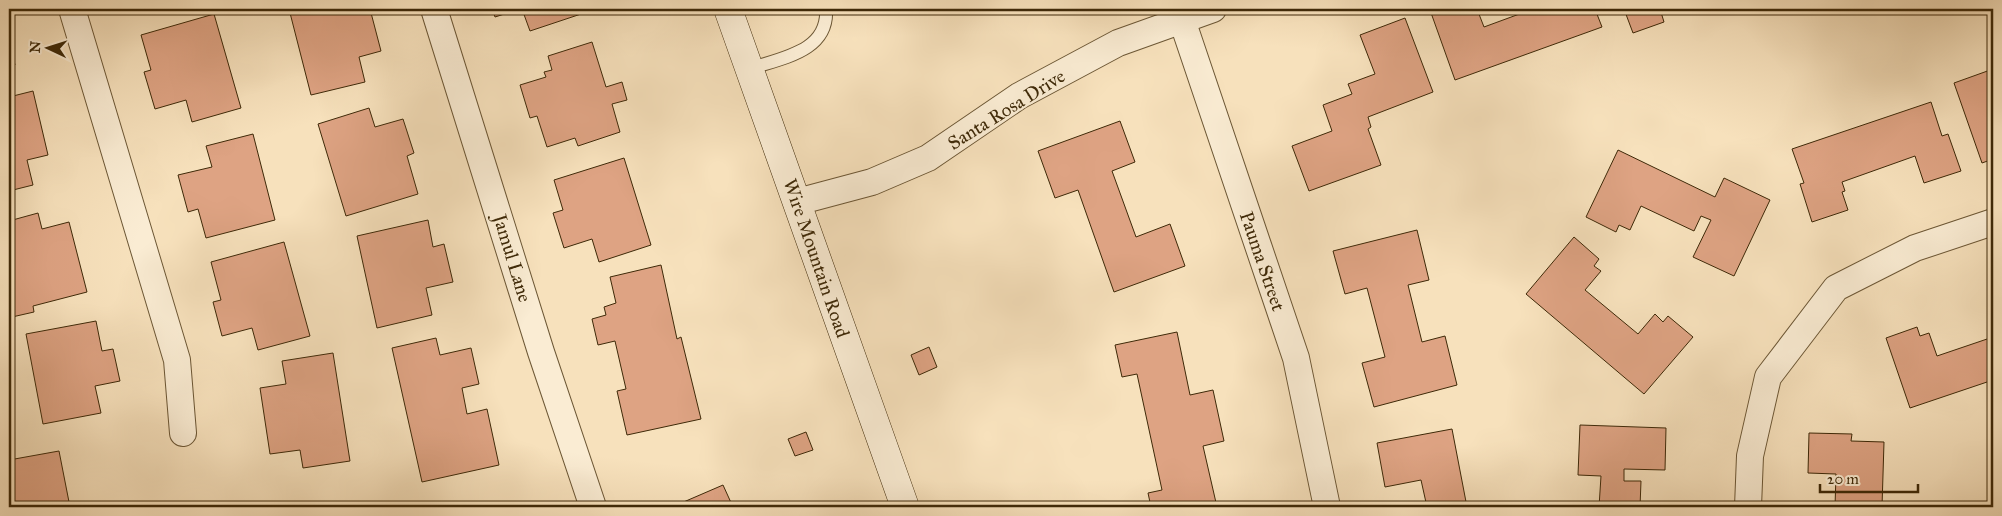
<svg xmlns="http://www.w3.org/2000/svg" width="2002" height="516" font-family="'IM FELL Great Primer',serif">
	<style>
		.building { fill: #dea383; stroke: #3e2908 }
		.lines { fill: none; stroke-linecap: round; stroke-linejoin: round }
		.service-casing { stroke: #6c5735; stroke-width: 14 }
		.minor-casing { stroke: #6c5735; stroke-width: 28 }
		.secondary-casing { stroke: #3e2908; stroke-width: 29 }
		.service { stroke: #faecd3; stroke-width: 12 }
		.minor { stroke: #faecd3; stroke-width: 26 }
		.secondary { stroke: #faecd3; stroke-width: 28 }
		.labels { text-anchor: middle; stroke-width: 4; stroke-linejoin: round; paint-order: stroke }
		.street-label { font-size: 19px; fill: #3e2908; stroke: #faecd3 }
	</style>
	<rect width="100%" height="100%" fill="#f7e1bc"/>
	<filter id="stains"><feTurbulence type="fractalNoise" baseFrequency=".004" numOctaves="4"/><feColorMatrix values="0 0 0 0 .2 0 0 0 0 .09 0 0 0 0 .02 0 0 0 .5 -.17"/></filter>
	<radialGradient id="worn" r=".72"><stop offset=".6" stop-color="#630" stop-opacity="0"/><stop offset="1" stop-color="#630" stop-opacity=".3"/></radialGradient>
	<!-- building -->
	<g class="building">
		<path d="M289,9H370L381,51L359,57L365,82L311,95Z"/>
		<path d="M492,9H520L495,17Z"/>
		<path d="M522,9H579L581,14L530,31Z"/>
		<path d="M1477,9L1484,27L1533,9H1595L1602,27L1455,80L1430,10Z"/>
		<path d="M1624,9H1660L1664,22L1633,33Z"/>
		<path d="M9,10L14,30L9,31Z"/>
		<path d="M214,14L241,108L192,122L186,100L155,109L144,72L151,70L141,35Z"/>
		<path d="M1405,18L1433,92L1368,117L1371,127L1368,129L1381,165L1309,191L1292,146L1332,131L1323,105L1352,94L1348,84L1375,74L1360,35Z"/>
		<path d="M9,41L15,65L9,67Z"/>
		<path d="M592,42L606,87L622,82L627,100L612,104L620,132L578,146L575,138L547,147L537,116L530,118L520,85L546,77L544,72L552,70L548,56Z"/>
		<path d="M1993,69V159L1982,163L1954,83Z"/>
		<path d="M33,91L48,155L27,160L33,185L9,191V97Z"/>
		<path d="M1931,102L1942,136L1948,134L1961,171L1924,183L1915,156L1842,182L1845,191L1842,192L1848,210L1812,222L1800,184L1804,183L1792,149Z"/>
		<path d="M369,108L375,127L403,119L414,153L407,156L418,194L346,216L318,124Z"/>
		<path d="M1120,121L1135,162L1112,171L1136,237L1170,224L1185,266L1114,292L1078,190L1055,198L1038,151Z"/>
		<path d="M253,134L275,220L206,238L198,209L188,212L178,175L212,167L206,146Z"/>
		<path d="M1618,150L1715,197L1724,178L1770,200L1734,276L1693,257L1711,220L1701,216L1694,231L1641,206L1630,230L1619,225L1616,232L1586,217Z"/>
		<path d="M624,158L651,245L599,262L592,239L564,248L553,213L563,210L554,180Z"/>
		<path d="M38,213L42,229L69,222L87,292L33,306L34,312L12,317L9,305V221Z"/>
		<path d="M428,220L433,247L444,244L453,282L426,288L432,315L377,328L357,236Z"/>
		<path d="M1417,230L1429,280L1408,285L1422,342L1445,336L1457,385L1374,407L1362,363L1385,357L1367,288L1345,294L1333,251Z"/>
		<path d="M1574,237L1599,259L1594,266L1601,271L1585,290L1638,334L1655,314L1663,322L1668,316L1693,337L1644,394L1526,294Z"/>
		<path d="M284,242L310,336L258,350L252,328L222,336L213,302L221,300L211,262Z"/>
		<path d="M661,265L677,339L681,337L701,419L627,435L617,391L626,389L615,341L598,345L592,319L606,315L604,307L616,303L610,277Z"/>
		<path d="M96,321L102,351L113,349L120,381L95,386L101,413L43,424L26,334Z"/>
		<path d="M1917,327L1920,336L1929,333L1937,356L1993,337V380L1910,408L1886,338Z"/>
		<path d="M1177,332L1190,395L1213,390L1224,441L1203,446L1217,507H1151L1148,493L1162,490L1137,374L1122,377L1115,345Z"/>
		<path d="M436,338L440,355L471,348L479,384L462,388L467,414L487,409L499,465L422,482L392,348Z"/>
		<path d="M929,347L937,367L919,375L911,355Z"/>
		<path d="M333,353L350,461L303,468L300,450L270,454L260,388L286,384L282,361Z"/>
		<path d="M1580,425L1666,428L1665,470L1624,469V481H1641L1640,507H1599L1601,476L1578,475Z"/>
		<path d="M1452,429L1467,507H1427L1421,480L1385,487L1377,443Z"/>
		<path d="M806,432L813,450L795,456L788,439Z"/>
		<path d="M1809,433L1852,434L1851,441L1884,442L1882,507H1835L1836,474L1808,473Z"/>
		<path d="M59,451L70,507H9V484L12,483L9,460Z"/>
		<path d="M723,485L733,507H672Z"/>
	</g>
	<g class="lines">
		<defs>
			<path id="service" d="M749,69C781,58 829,52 826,9"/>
			<g id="minor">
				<path d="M72,9L177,360L183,433"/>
				<path d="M434,9L541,352L593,507"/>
				<path d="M1182,20L1296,358L1327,507"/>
				<path d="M797,202L872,182L928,158L1019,96L1118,43L1213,9"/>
				<path d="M1748,507L1750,456L1768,377L1836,288L1915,248L1993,222"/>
			</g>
			<path id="secondary" d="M728,9L905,507"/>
		</defs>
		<!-- service casing -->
		<use href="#service" class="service-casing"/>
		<!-- minor casing -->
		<use href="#minor" class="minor-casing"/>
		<!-- secondary casing -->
		<use href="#secondary" class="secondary-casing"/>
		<!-- service -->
		<use href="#service" class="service"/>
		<!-- minor -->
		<use href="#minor" class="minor"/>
		<!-- secondary -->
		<use href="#secondary" class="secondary"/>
	</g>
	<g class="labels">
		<!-- street labels -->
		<g class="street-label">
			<text transform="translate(1006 109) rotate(-32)" y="7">Santa Rosa Drive</text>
			<text transform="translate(513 258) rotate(73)" y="7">Jamul Lane</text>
			<text transform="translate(817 258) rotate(71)" y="7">Wire Mountain Road</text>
			<text transform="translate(1263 261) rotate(71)" y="7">Pauma Street</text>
		</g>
	</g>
	<!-- margin -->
	<rect width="2002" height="516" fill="none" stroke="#f7e1bc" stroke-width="30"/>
	<rect x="10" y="10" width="1982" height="496" fill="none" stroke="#3e2908" stroke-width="2.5"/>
	<rect x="15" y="15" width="1972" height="486" fill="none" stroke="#3e2908"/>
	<!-- north arrow -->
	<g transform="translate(48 48) rotate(274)" stroke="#faecd3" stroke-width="4" paint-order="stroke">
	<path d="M0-4L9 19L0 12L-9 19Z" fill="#3e2908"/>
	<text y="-8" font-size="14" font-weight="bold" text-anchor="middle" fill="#3e2908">N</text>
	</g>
	<!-- scale -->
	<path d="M1820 484v8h98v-8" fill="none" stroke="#3e2908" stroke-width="2.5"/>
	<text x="1827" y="484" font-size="15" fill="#3e2908" stroke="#faecd3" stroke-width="4" paint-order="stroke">20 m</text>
	<rect width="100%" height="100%" filter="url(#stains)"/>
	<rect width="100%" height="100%" fill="url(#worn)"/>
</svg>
